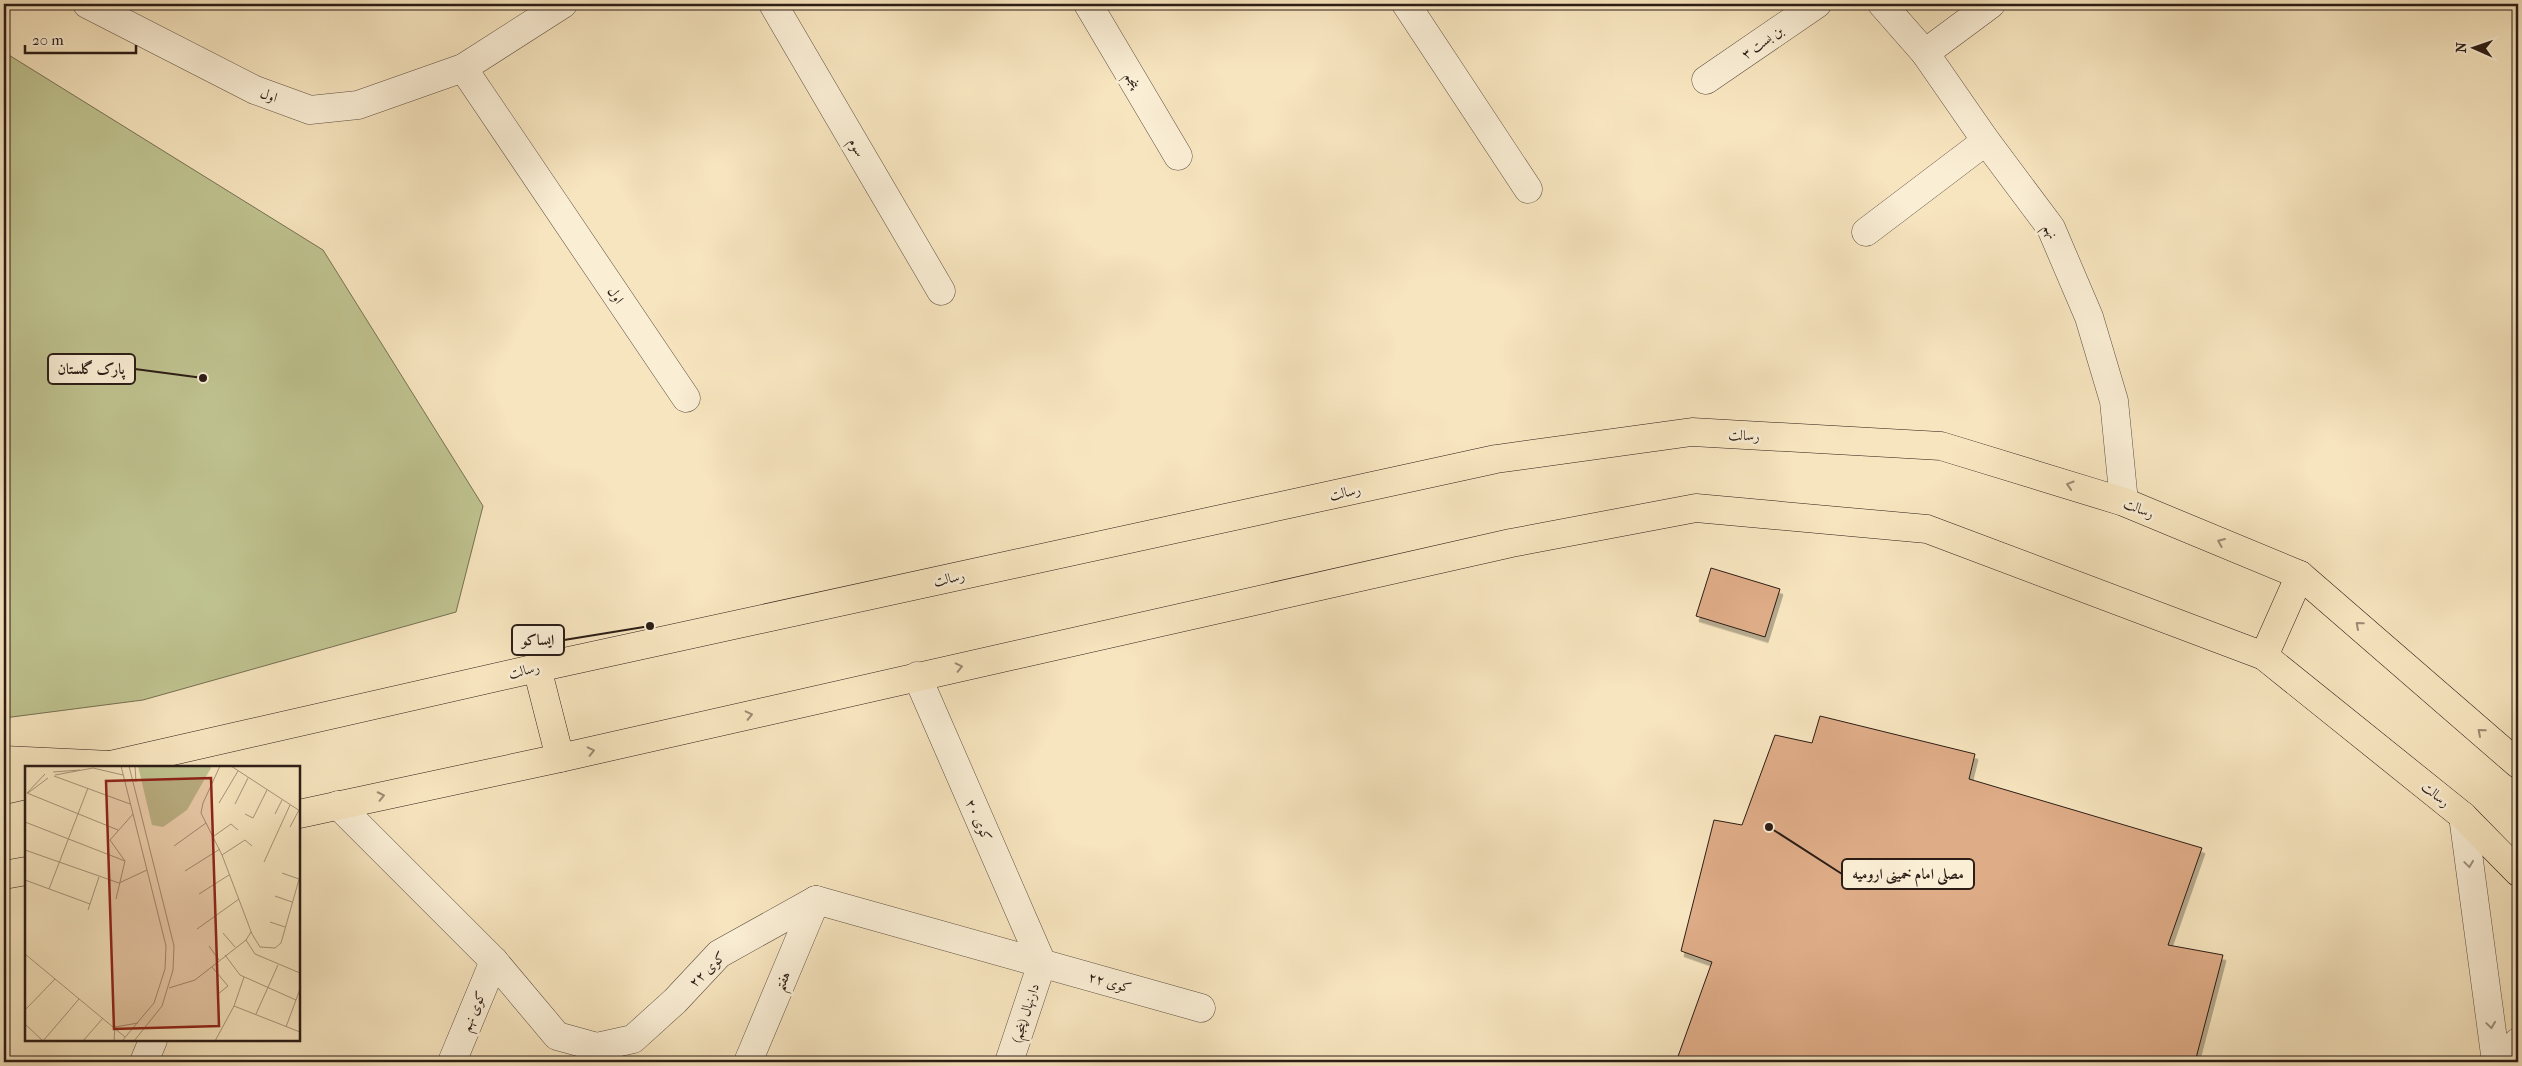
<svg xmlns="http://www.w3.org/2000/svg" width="2522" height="1066" font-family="'IM FELL French Canon',Amiri,serif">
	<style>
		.green { fill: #bfc390; stroke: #767053 }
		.building { fill: #deac87; stroke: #2c1d16; filter: url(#shadow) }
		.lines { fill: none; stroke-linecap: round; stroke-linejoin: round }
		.minor-casing { stroke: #5f4f40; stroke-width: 29 }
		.major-casing { stroke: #2c1d16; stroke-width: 29 }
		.minor { stroke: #faeed5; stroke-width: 28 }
		.major { stroke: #f7e5bf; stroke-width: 28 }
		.oneway { stroke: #9c8b73 }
		.oneway2 { stroke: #9d907f }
		.labels { text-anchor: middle; stroke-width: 5; stroke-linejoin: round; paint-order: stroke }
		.street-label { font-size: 14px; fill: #2c1d16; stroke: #faeed5 }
		.inset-road { fill: none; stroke: #a6957b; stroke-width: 1 }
		.view { fill: #8f2418; fill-opacity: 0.15; stroke: #8f2418; stroke-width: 2.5 }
		.inset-edge { fill: none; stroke: #2c1d16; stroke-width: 2.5 }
		.leader { fill: none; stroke: #2c1d16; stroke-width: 2 }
		.callout-dot { fill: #2c1d16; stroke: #faeed5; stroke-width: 2 }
		.callout { fill: #faeed5; stroke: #2c1d16; stroke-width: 2 }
		.callout-label { font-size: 15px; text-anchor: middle; font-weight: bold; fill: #2c1d16 }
	</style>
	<defs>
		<filter id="shadow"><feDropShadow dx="3" dy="5.5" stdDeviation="0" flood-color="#0004"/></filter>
	</defs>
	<rect width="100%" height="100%" fill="#f7e5bf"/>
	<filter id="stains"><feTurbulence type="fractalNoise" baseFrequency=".004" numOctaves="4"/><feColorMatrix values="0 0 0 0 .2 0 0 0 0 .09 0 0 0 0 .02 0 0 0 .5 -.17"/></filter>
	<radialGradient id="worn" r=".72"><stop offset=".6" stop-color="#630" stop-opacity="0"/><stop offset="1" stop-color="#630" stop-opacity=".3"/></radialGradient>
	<!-- green -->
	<path class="green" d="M4,52L323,250L483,506L456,612L143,700L4,718Z"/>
	<!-- building -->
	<g class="building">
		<path d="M1711,568L1780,589L1765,637L1696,616Z"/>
		<path d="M1820,716L1975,754L1969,779L2202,848L2168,945L2223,955L2195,1062H1676L1712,962L1681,951L1714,820L1742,825L1775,735L1812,743Z"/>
	</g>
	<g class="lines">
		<defs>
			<g id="minor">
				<path d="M87,4L255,90L310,110L358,105L463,68L563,4"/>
				<path d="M773,4L941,291"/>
				<path d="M1088,4L1178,156"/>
				<path d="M1406,4L1528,189"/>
				<path d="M1882,4L1925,53L1986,141L2051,228L2089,317L2114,401L2124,502"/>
				<path d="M1925,53L1991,4"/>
				<path d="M463,68L686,398"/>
				<path d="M1706,80L1817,4"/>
				<path d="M1866,232L1986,141"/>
				<path d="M917,676L1042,963"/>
				<path d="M338,805L494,961L557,1036L597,1047L633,1039L675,1001L719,954L816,900L1201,1008"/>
				<path d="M2463,816L2496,1062"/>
				<path d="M144,1062L153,1040"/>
				<path d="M452,1062L494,961"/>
				<path d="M748,1062L816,900"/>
				<path d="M1009,1062L1042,963"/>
				<path d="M2498,1062L2518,1042"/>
			</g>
			<g id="major">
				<path d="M2264,656L2300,575"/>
				<path d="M537,668L560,758"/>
				<path d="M4,760L111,765"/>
				<path d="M102,767L537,668L1496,459L1692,432L1941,446L2124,502L2300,575L2518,764"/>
				<path d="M4,790L26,785"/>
				<path d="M299,814L560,758L1511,543L1696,508L1927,529L2264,656L2463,816L2518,872"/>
				<path d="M4,875L26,871"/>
			</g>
		</defs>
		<!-- minor casing -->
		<use href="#minor" class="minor-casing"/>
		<!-- major casing -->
		<use href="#major" class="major-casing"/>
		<!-- minor -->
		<use href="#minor" class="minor"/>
		<!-- major -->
		<use href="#major" class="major"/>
	</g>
	<!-- one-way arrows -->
	<defs><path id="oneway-chevron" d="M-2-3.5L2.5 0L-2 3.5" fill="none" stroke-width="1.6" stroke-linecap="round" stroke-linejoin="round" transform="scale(1.25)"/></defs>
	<g class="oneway">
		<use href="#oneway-chevron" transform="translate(2070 485) rotate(-163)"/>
		<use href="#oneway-chevron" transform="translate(2221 542) rotate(-157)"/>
		<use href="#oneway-chevron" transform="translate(2359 625) rotate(-139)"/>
		<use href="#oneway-chevron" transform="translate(959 667) rotate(-13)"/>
		<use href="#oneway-chevron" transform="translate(749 715) rotate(-13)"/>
		<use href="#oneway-chevron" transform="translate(2481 732) rotate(-139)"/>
		<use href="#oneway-chevron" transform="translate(591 751) rotate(-13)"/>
		<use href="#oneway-chevron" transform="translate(381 796) rotate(-12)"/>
	</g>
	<g class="oneway2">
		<use href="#oneway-chevron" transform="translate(2469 864) rotate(82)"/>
		<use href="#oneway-chevron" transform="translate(2491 1025) rotate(82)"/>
	</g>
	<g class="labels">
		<!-- street labels -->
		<g class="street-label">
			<text transform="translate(1762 42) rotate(-35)" y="5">بن بست ۳</text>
			<text transform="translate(1133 80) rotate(59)" y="5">پنجم</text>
			<text transform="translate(269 95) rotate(20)" y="5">اول</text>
			<text transform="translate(857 147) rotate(60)" y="5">سوم</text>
			<text transform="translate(2051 231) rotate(61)" y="5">نهم</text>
			<text transform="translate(616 295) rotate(56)" y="5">اول</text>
			<text transform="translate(1744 435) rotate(3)" y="5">رسالت</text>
			<text transform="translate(1345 492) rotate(-12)" y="5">رسالت</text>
			<text transform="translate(2139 508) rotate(22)" y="5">رسالت</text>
			<text transform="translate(949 578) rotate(-12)" y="5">رسالت</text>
			<text transform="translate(524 670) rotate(-13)" y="5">رسالت</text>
			<text transform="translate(2436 794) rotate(39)" y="5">رسالت</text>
			<text transform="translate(979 820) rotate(66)" y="5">کوی ۲۰</text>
			<text transform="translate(707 969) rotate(-44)" y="5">کوی ۲۲</text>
			<text transform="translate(782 981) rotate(-67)" y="5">هفتم</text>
			<text transform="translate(1110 982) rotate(16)" y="5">کوی ۲۲</text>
			<text transform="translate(473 1011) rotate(-67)" y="5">کوی نهم</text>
			<text transform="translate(1025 1013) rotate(-72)" y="5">دارنهال (پنجم)</text>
		</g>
	</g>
	<!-- overview -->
	<g transform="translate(25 766)">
		<rect width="275" height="275" fill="#f7e5bf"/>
		<path d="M113,0H186V2L162,44L138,61L127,59Z" fill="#bfc390"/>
		<path class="inset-road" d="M96,0L141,180L140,203L129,237L97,275M104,0L149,180L148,204L137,240L109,275M110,0L111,16M195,0L178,37L176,47L197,89L227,168L235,181L250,182L256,177L275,110M206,0L275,45M28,6L55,4M30,9L68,2L98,9M29,10L105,38M2,27L93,64M2,27L20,8M3,27L23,12M194,37L213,5M210,38L223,12M220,48L228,52L242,24M250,48L257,34M0,56L100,95M265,61L274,44M189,70L206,58L213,64M149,80L181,57M0,84L94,117M197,89L220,74L227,80M239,96L265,39M160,105L195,83M257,107L274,113M0,114L65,138M94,117L122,104M24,123L63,22M174,128L204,109M250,130L267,136M91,133L100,95L85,74L108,48M63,144L74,111M245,156L260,161M172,163L214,133M198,167L210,181M221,174L230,188L275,207M184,180L194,194M0,188L100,271M200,189L215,209L271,234M187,201L203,220L193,228M144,222L170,214L221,174L226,166M209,240L219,211M0,244L30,213M231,248L253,199M0,258L18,275M261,261L275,223M18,275L54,233M58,275L78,252M89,275L90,261L113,257M190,275L209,240L275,266"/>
		<path class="view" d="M186,12L194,260L89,263L81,15Z"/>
		<rect width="275" height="275" class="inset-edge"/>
	</g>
	<!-- callouts -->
	<path class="leader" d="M203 378L135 369M650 626L564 640M1769 827L1842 874"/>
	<g class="callout-dot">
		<circle cx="203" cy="378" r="5"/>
		<circle cx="650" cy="626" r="5"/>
		<circle cx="1769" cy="827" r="5"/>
	</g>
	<g class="callout">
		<rect x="48" y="354" width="87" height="30" rx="5"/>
		<rect x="512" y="625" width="52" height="30" rx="5"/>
		<rect x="1842" y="859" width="132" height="30" rx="5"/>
	</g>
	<g class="callout-label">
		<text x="91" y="374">پارک گلستان</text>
		<text x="538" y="645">ایساکو</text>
		<text x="1908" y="879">مصلی امام خمینی ارومیه</text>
	</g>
	<!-- margin -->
	<rect width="2522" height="1066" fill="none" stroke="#f7e5bf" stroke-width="20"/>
	<rect x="5" y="5" width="2512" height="1056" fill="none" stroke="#2c1d16" stroke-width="2.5"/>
	<rect x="10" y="10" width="2502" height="1046" fill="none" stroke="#2c1d16"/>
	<!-- north arrow -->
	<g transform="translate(2474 48) rotate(272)" stroke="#faeed5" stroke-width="4" paint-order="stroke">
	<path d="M0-4L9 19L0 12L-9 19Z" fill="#2c1d16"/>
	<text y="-8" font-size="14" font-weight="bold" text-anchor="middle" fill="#2c1d16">N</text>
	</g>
	<!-- scale -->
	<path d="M25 45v8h111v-8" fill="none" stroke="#2c1d16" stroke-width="2.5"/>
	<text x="32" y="45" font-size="15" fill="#2c1d16" stroke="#faeed5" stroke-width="4" paint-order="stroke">20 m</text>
	<rect width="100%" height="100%" filter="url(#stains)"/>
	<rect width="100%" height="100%" fill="url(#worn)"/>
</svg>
